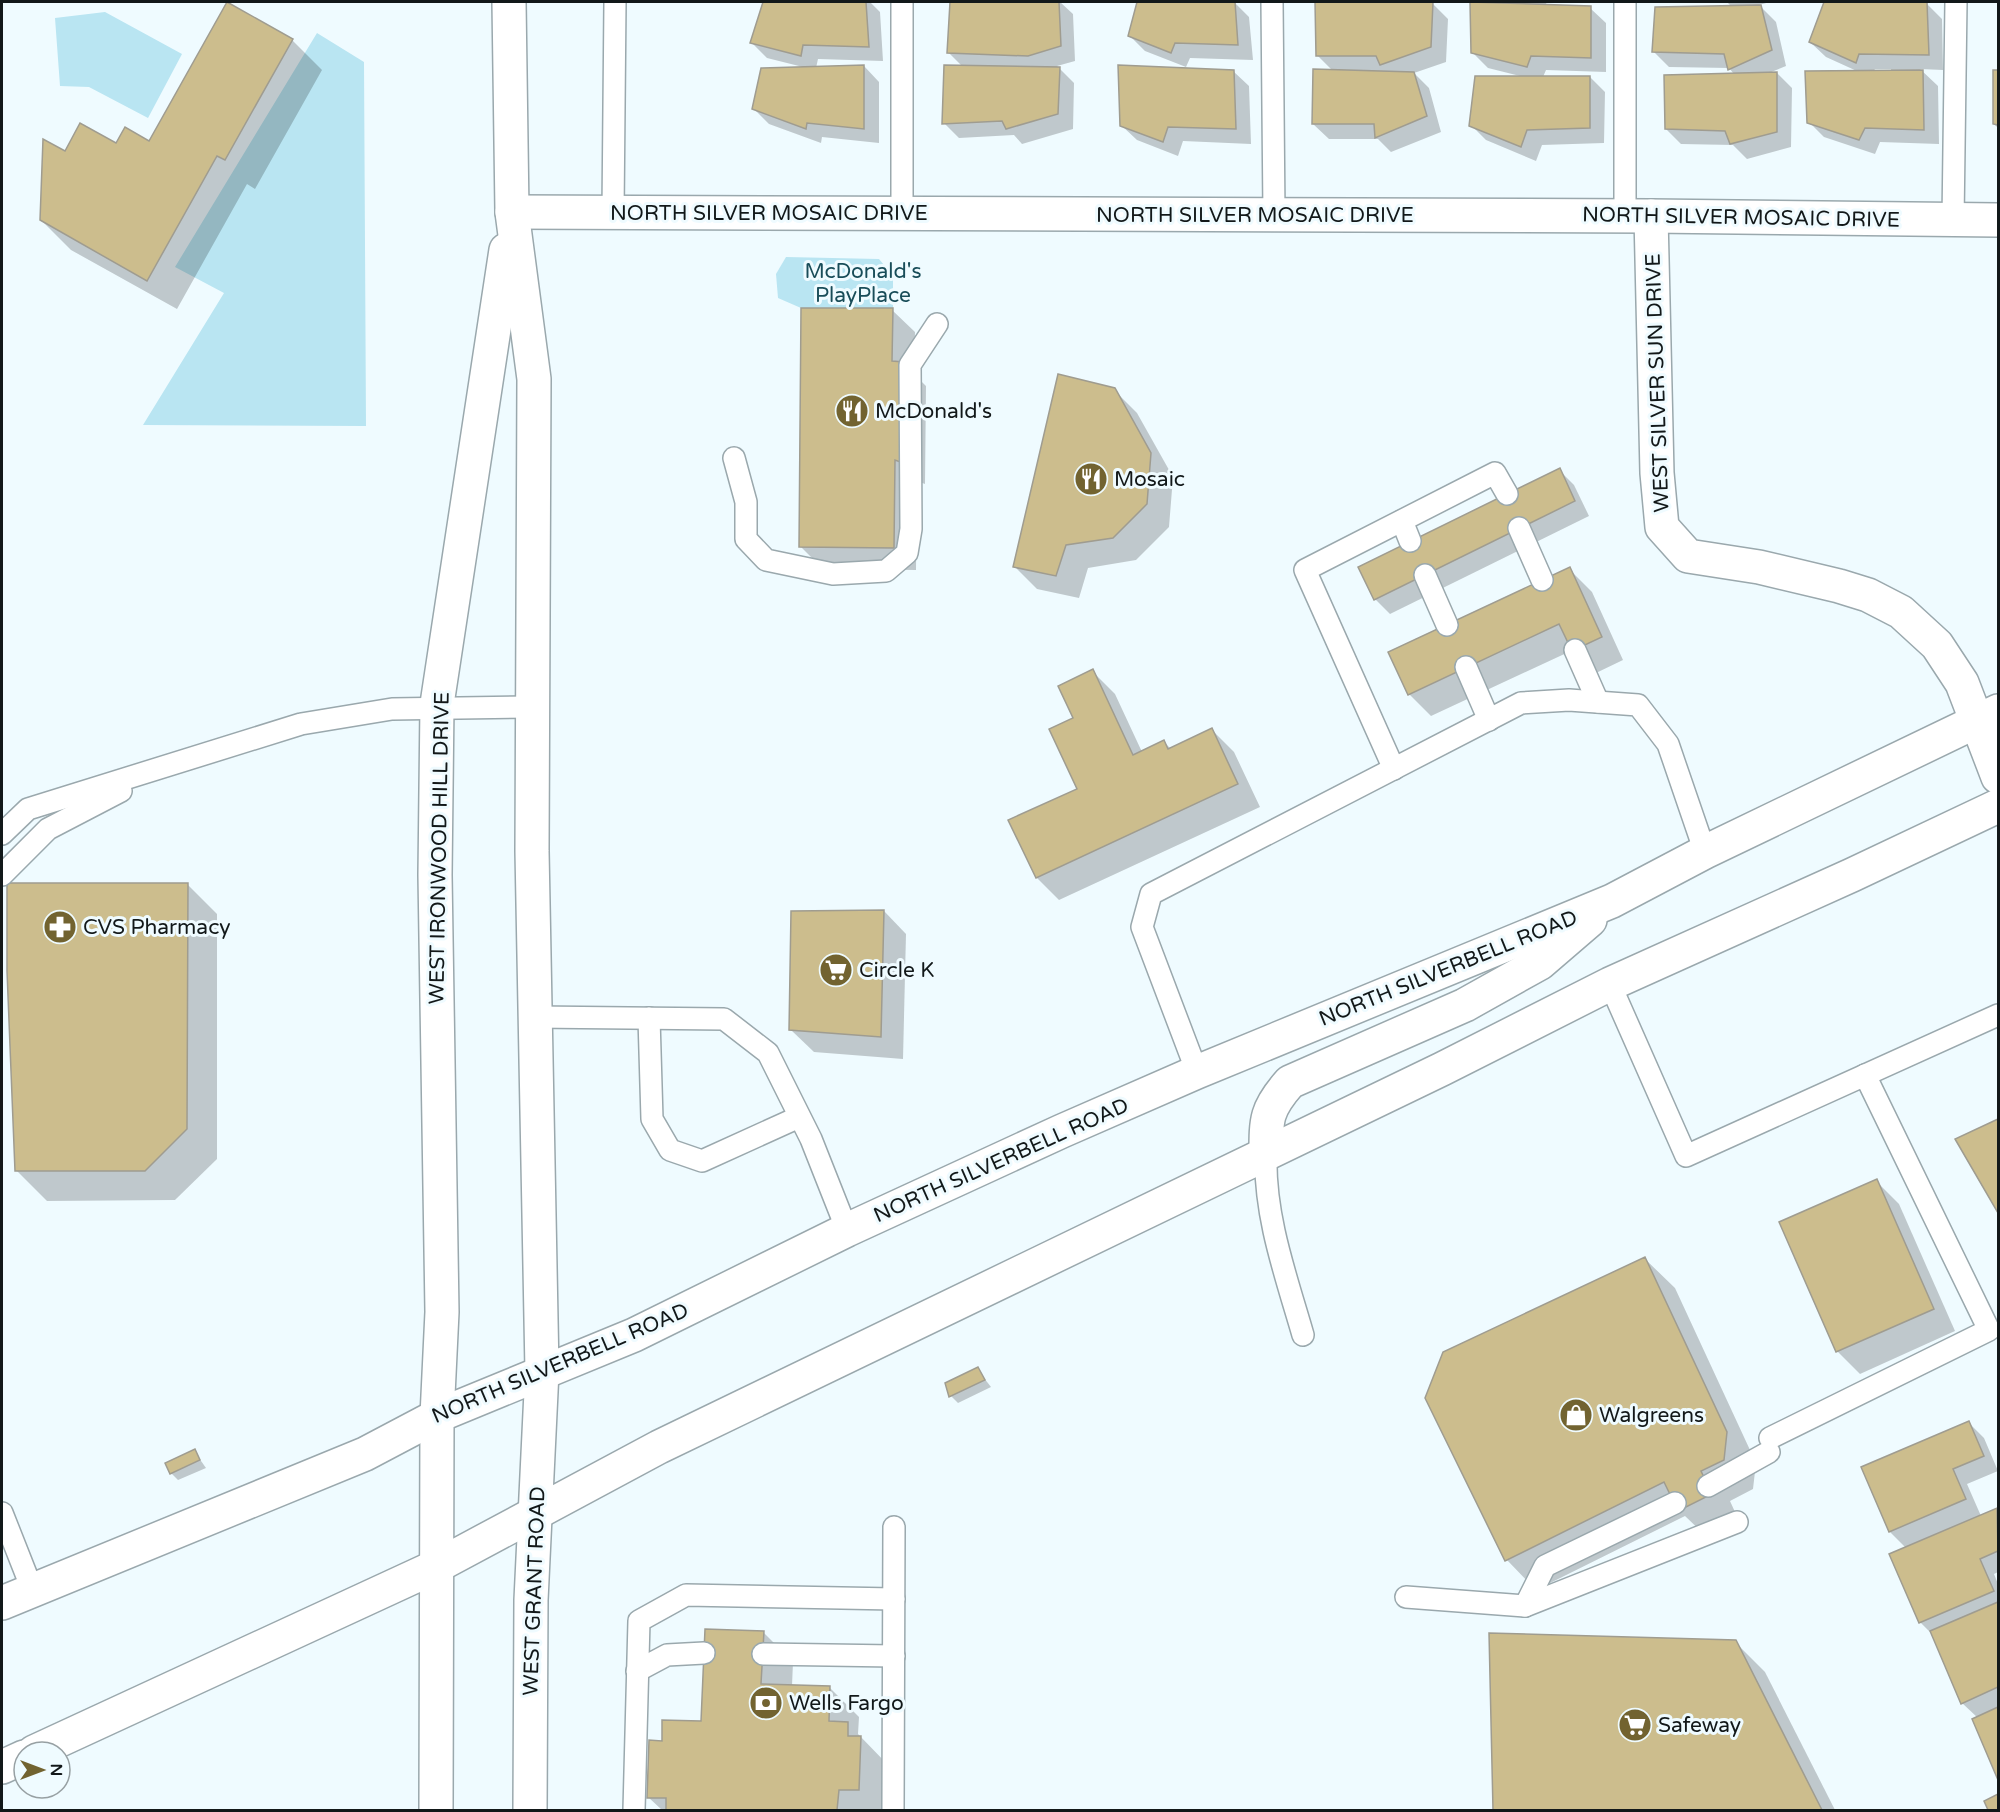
<svg xmlns="http://www.w3.org/2000/svg" width="2000" height="1812" font-family="'Varela Round',sans-serif">
	<style>
		.green { fill: #b9e5f2 }
		.shadow { fill: #0003; fill-rule: evenodd }
		.building { fill: #ccbd8d; stroke: #9f9c90; stroke-width: 1.5 }
		.lines { fill: none; stroke-linecap: round; stroke-linejoin: round }
		.lane-casing { stroke: #9aa8ad; stroke-width: 24 }
		.street-casing { stroke: #9aa8ad; stroke-width: 36 }
		.secondary-casing { stroke: #9aa8ad; stroke-width: 36 }
		.lane { stroke: #fff; stroke-width: 21 }
		.street { stroke: #fff; stroke-width: 33 }
		.secondary { stroke: #fff; stroke-width: 33 }
		.labels { text-anchor: middle; stroke-width: 6; stroke-linejoin: round; paint-order: stroke }
		.street-label { font-size: 21px; fill: #121819; stroke: #effbff }
		.park-label { font-size: 21px; fill: #194d59; stroke: #effbff }
		.poi-label { font-size: 21px; fill: #121819; stroke: #effbff; text-anchor: start }
	</style>
	<rect width="100%" height="100%" fill="#effbff"/>
	<!-- green -->
	<g class="green">
		<path d="M105,12L182,54L148,118L89,87L60,86L55,18Z"/>
		<path d="M317,33L364,62L366,426L143,425L224,293L175,267Z"/>
		<path d="M786,257L879,259L893,276V308H801L778,298L776,274Z"/>
	</g>
	<!-- shadow -->
	<g class="shadow">
		<path d="M764,2H870L880,12L883,61L818,59L816,68L864,66L879,82V143L822,137L821,143L769,124L754,109L803,67L767,58L752,43Z"/>
		<path d="M952,2H1060L1073,14L1075,61L1057,66L1074,83L1073,129L1022,144L1014,135L959,138L944,123L963,67L949,53Z"/>
		<path d="M1138,2H1234L1249,17L1253,60L1190,58L1186,67L1145,51L1130,36Z"/>
		<path d="M1316,2H1429L1424,3L1433,4L1448,19L1446,62L1414,73L1429,88L1441,132L1391,152L1378,139H1329L1313,124L1333,71L1318,56Z"/>
		<path d="M1518,2H1606H1547L1545,6L1590,8L1606,23V72L1546,70L1543,77H1590L1605,92L1604,143L1542,145L1536,161L1486,140L1471,125L1520,76L1488,68L1473,53L1526,5Z"/>
		<path d="M1680,2H1770L1759,5L1776,22L1786,66L1769,73H1777L1792,88L1791,147L1747,159L1733,145L1681,144L1666,129L1734,74L1729,68L1669,67L1654,52L1732,7L1727,2Z"/>
		<path d="M1859,2L1927,4L1942,19L1943,70L1920,69L1938,86L1939,144L1880,142L1875,154L1824,137L1809,122L1859,72L1826,57L1810,42L1861,2ZM1875,69H1891V72H1873Z"/>
		<path d="M292,40L322,70L255,189L247,184L177,309L71,250L41,220L65,153L117,145L149,143Z"/>
		<path d="M1233,71L1249,86L1251,144L1183,141L1178,156L1137,140L1121,125Z"/>
		<path d="M1994,72H1998V128L1994,124Z"/>
		<path d="M892,310L915,332L914,374L926,386L925,484L917,481L916,570L823,569L801,547Z"/>
		<path d="M1114,390L1137,413L1173,477L1169,527L1136,560L1088,568L1079,598L1037,589L1014,566Z"/>
		<path d="M1559,470L1574,485L1589,516L1390,614L1375,599Z"/>
		<path d="M1569,569L1592,592L1623,660L1596,673L1573,650L1431,716L1409,694Z"/>
		<path d="M1092,671L1115,694L1142,752L1164,742L1171,749L1212,730L1234,752L1260,807L1059,900L1037,878L1079,789Z"/>
		<path d="M188,885L217,914V1159L175,1200L47,1201L17,1171Z"/>
		<path d="M884,911L906,934L903,1059L814,1052L791,1030Z"/>
		<path d="M1998,1120V1210L1957,1140Z"/>
		<path d="M1876,1181L1899,1204L1955,1331L1860,1374L1837,1351Z"/>
		<path d="M1645,1259L1675,1288L1756,1463L1753,1489L1730,1501L1740,1523L1709,1539L1685,1516L1536,1590L1507,1560Z"/>
		<path d="M977,1369L991,1387L958,1403L951,1396Z"/>
		<path d="M1969,1423L1984,1438L1998,1471L1967,1484L1981,1516L1996,1510L1998,1512V1572L1994,1574L1998,1584V1776L1974,1720L1978,1718L1962,1703L1934,1636L1920,1622L1906,1548L1890,1532L1863,1468Z"/>
		<path d="M194,1451L206,1468L178,1480L171,1473Z"/>
		<path d="M763,1632L793,1662L792,1686L829,1687L859,1717L858,1734L890,1767L889,1810H662L648,1797L663,1742L703,1723Z"/>
		<path d="M1490,1634L1735,1642L1765,1672L1835,1810H1493Z"/>
	</g>
	<!-- building -->
	<g class="building">
		<path d="M227,2L293,39L225,160L217,156L147,281L40,220L43,139L65,151L80,123L116,143L125,127L149,141Z"/>
		<path d="M763,2H866L869,47L803,45L801,56L750,43Z"/>
		<path d="M950,2H1059L1061,46L1028,56L947,53Z"/>
		<path d="M1137,2H1235L1238,45L1175,43L1171,53L1128,36Z"/>
		<path d="M1315,2H1433L1431,47L1380,65L1376,56H1316Z"/>
		<path d="M1470,2L1591,6V58L1531,56L1527,67L1471,53Z"/>
		<path d="M1824,2H1927L1929,55L1859,54L1856,63L1809,42Z"/>
		<path d="M1761,5L1772,50L1728,70L1724,54L1652,52L1655,7Z"/>
		<path d="M864,65V129L807,123L806,129L752,109L761,68Z"/>
		<path d="M944,65L1060,67L1058,114L1006,129L1002,121L942,124Z"/>
		<path d="M1118,65L1234,70L1236,129L1168,127L1163,142L1120,126Z"/>
		<path d="M1313,69L1414,72L1427,116L1375,138L1374,124H1312Z"/>
		<path d="M1923,70L1924,130L1865,128L1859,140L1807,123L1805,71Z"/>
		<path d="M1993,70H1998V125L1993,124Z"/>
		<path d="M1777,72V132L1730,144L1725,131L1665,129L1664,75Z"/>
		<path d="M1475,76H1590V128L1527,130L1521,147L1469,126Z"/>
		<path d="M801,308H893L892,361L904,362L903,463L895,460L894,548L799,547Z"/>
		<path d="M1058,374L1115,388L1151,453L1147,504L1113,538L1066,545L1056,576L1013,567Z"/>
		<path d="M1560,468L1575,501L1374,600L1358,567Z"/>
		<path d="M1570,567L1602,637L1572,651L1559,624L1408,695L1388,652Z"/>
		<path d="M1093,669L1133,755L1164,740L1168,749L1212,728L1238,784L1036,878L1008,820L1077,789L1049,729L1073,718L1058,686Z"/>
		<path d="M7,883H188L187,1129L145,1171H15L7,971Z"/>
		<path d="M884,910L881,1037L789,1030L791,911Z"/>
		<path d="M1998,1119V1213L1955,1139Z"/>
		<path d="M1877,1179L1934,1309L1836,1352L1779,1222Z"/>
		<path d="M1645,1257L1727,1432L1724,1460L1701,1471L1712,1494L1678,1511L1664,1482L1505,1561L1425,1398L1443,1352Z"/>
		<path d="M978,1367L985,1380L949,1397L945,1383Z"/>
		<path d="M1969,1421L1984,1456L1953,1469L1966,1499L1889,1532L1861,1467Z"/>
		<path d="M195,1449L200,1460L170,1474L165,1463Z"/>
		<path d="M1997,1508L1998,1551L1980,1559L1994,1591L1919,1623L1889,1554Z"/>
		<path d="M1998,1602V1687L1961,1704L1930,1631Z"/>
		<path d="M705,1629L764,1631L761,1684L830,1686L829,1721L848,1722V1736H861L859,1790H839L837,1810H666V1798H647L649,1740L662,1741V1720L701,1721Z"/>
		<path d="M1489,1633L1736,1640L1822,1810H1493Z"/>
		<path d="M1998,1707V1780L1972,1719Z"/>
		<path d="M1998,1794V1810H1988L1984,1801Z"/>
	</g>
	<g class="lines">
		<defs>
			<g id="lane">
				<path d="M902,2V214"/>
				<path d="M1272,2L1274,215"/>
				<path d="M1625,2V216"/>
				<path d="M613,212L615,2"/>
				<path d="M1953,220L1956,2"/>
				<path d="M734,458L746,502V539L766,560L833,574L886,571L907,553L911,529L910,365L937,324"/>
				<path d="M1402,521L1410,541"/>
				<path d="M1519,528L1542,580"/>
				<path d="M1425,575L1447,625"/>
				<path d="M1575,650L1598,702"/>
				<path d="M1466,667L1489,720"/>
				<path d="M1394,769L1305,570L1495,473L1507,494"/>
				<path d="M2,834L28,809L301,724L392,709L532,707"/>
				<path d="M2,875L48,829L121,791"/>
				<path d="M1610,984L1686,1156L1998,1015"/>
				<path d="M534,1017L724,1019L768,1053L811,1139L847,1230"/>
				<path d="M649,1018L652,1119L670,1150L702,1161L799,1117"/>
				<path d="M1197,1072L1142,927L1151,894L1521,703L1569,700L1638,705L1668,744L1705,852"/>
				<path d="M1266,1154C1264,1216 1286,1276 1303,1335"/>
				<path d="M1770,1438L1989,1330L1865,1075"/>
				<path d="M1708,1486L1769,1452"/>
				<path d="M2,1513L32,1589"/>
				<path d="M1406,1597L1525,1606L1737,1522"/>
				<path d="M1525,1606L1545,1566L1675,1503"/>
				<path d="M763,1654L894,1656"/>
				<path d="M637,1671L667,1655L704,1653"/>
				<path d="M634,1810L639,1621L686,1595L894,1599"/>
				<path d="M893,1810L894,1527"/>
			</g>
			<g id="street">
				<path d="M512,212L1651,216L1998,220"/>
				<path d="M1651,216L1657,473L1662,527L1688,556L1759,567L1839,586L1868,595L1901,612L1937,645L1962,683L1998,777"/>
			</g>
			<g id="secondary">
				<path d="M509,2L512,212L534,379L532,851L542,1371L531,1600L530,1810"/>
				<path d="M1266,1154C1266,1119 1266,1109 1290,1082L1465,1005L1540,963L1590,920"/>
				<path d="M2,1603L365,1454L437,1416L634,1335L847,1230L1062,1131L1197,1072L1612,901L1705,852L1998,711"/>
				<path d="M34,1752L437,1566L659,1447L1442,1069L1610,984L1852,875L1998,806"/>
				<path d="M2,1767L24,1757"/>
				<path d="M436,1810L437,1416L442,1312L435,875L437,704L506,250"/>
			</g>
		</defs>
		<!-- lane casing -->
		<use href="#lane" class="lane-casing"/>
		<!-- street casing -->
		<use href="#street" class="street-casing"/>
		<!-- secondary casing -->
		<use href="#secondary" class="secondary-casing"/>
		<!-- lane -->
		<use href="#lane" class="lane"/>
		<!-- street -->
		<use href="#street" class="street"/>
		<!-- secondary -->
		<use href="#secondary" class="secondary"/>
	</g>
	<!-- icons -->
	<defs>
		<symbol id="restaurant-disc" viewBox="-11 -11 22 22"><circle r="9.5" fill="#726330" stroke="#effbff"/><path d="M-5-6h1v4h1v-4h1v4h1v-4h1v5L-1.5 .5V6h-2V.5L-5-1ZM5-6V6H3V1.5H1.5Q1.5-4 5-6Z" fill="#fff"/></symbol>
		<symbol id="pharmacy-disc" viewBox="-11 -11 22 22"><circle r="9.5" fill="#726330" stroke="#effbff"/><path d="M-2-6h4v4h4v4h-4v4h-4v-4h-4v-4h4Z" fill="#fff"/></symbol>
		<symbol id="supermarket-disc" viewBox="-11 -11 22 22"><circle r="9.5" fill="#726330" stroke="#effbff"/><path d="M-6-5.5h2.5l.6 2H6L4.5 2H-2.5L-4.4-4H-6ZM-1.5 3.2a1.3 1.3 0 1 0 .1 0ZM3 3.2a1.3 1.3 0 1 0 .1 0Z" fill="#fff"/></symbol>
		<symbol id="shop-disc" viewBox="-11 -11 22 22"><circle r="9.5" fill="#726330" stroke="#effbff"/><path d="M-5-2.5h2.3a2.7 3.5 0 0 1 5.4 0H5L5.5 6h-11ZM-1.5-2.5h3a1.5 2.3 0 0 0-3 0Z" fill="#fff"/></symbol>
		<symbol id="bank-disc" viewBox="-11 -11 22 22"><circle r="9.5" fill="#726330" stroke="#effbff"/><path d="M-6-4H6V4H-6ZM0-2.3a2.3 2.3 0 1 0 0 4.6a2.3 2.3 0 1 0 0-4.6Z" fill="#fff"/></symbol>
	</defs>
	<g fill-rule="evenodd">
		<use href="#restaurant-disc" x="833" y="392" width="38" height="38"/>
		<use href="#restaurant-disc" x="1072" y="460" width="38" height="38"/>
		<use href="#pharmacy-disc" x="41" y="908" width="38" height="38"/>
		<use href="#supermarket-disc" x="817" y="951" width="38" height="38"/>
		<use href="#shop-disc" x="1557" y="1396" width="38" height="38"/>
		<use href="#bank-disc" x="747" y="1684" width="38" height="38"/>
		<use href="#supermarket-disc" x="1616" y="1706" width="38" height="38"/>
	</g>
	<g class="labels">
		<!-- street labels -->
		<g class="street-label">
			<text x="769" y="220">NORTH SILVER MOSAIC DRIVE</text>
			<text x="1255" y="222">NORTH SILVER MOSAIC DRIVE</text>
			<text transform="translate(1741 217) rotate(1)" y="7">NORTH SILVER MOSAIC DRIVE</text>
			<text transform="translate(1657 383) rotate(-92)" y="7">WEST SILVER SUN DRIVE</text>
			<text transform="translate(439 848) rotate(-89)" y="7">WEST IRONWOOD HILL DRIVE</text>
			<text transform="translate(1448 968) rotate(-22)" y="7">NORTH SILVERBELL ROAD</text>
			<text transform="translate(1001 1160) rotate(-24)" y="7">NORTH SILVERBELL ROAD</text>
			<text transform="translate(560 1363) rotate(-23)" y="7">NORTH SILVERBELL ROAD</text>
			<text transform="translate(534 1591) rotate(-88)" y="7">WEST GRANT ROAD</text>
		</g>
		<!-- park labels -->
		<g class="park-label">
			<text x="863" y="278">McDonald's<tspan x="863" dy="24">PlayPlace</tspan></text>
		</g>
		<!-- poi labels -->
		<g class="poi-label">
			<text x="875" y="418">McDonald's</text>
			<text x="1114" y="486">Mosaic</text>
			<text x="83" y="934">CVS Pharmacy</text>
			<text x="859" y="977">Circle K</text>
			<text x="1599" y="1422">Walgreens</text>
			<text x="789" y="1710">Wells Fargo</text>
			<text x="1658" y="1732">Safeway</text>
		</g>
	</g>
	<!-- border -->
	<rect width="2000" height="1812" fill="none" stroke="#121819" stroke-width="6"/>
	<!-- north arrow -->
	<g transform="translate(42 1770) rotate(90)"><circle r="28" fill="#effbff" stroke="#97a0a3" stroke-width="1.5"/>
	<path d="M0-4.5L10 22L0 15L-10 22Z" fill="#726330"/>
	<text y="-9" font-size="16" font-weight="bold" text-anchor="middle" fill="#121819">N</text>
	</g>
</svg>
